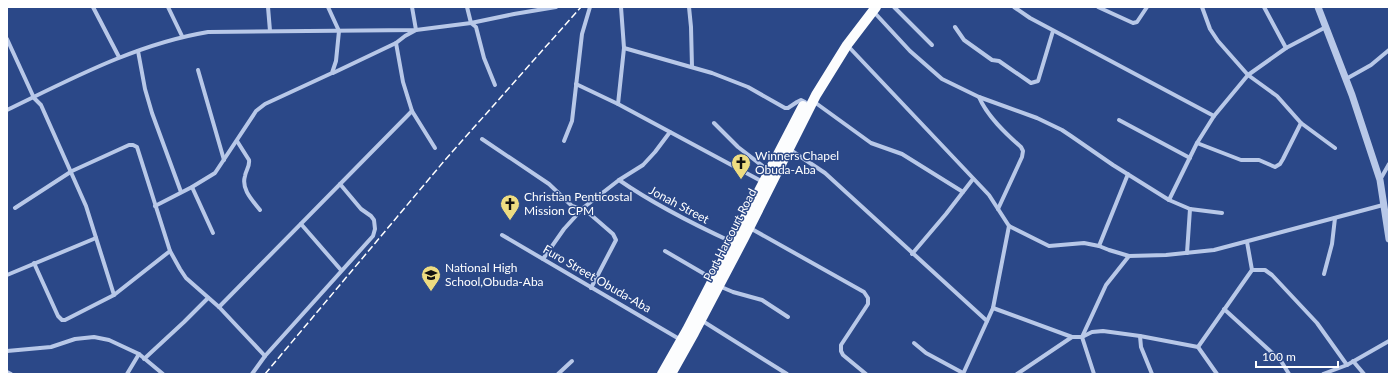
<svg xmlns="http://www.w3.org/2000/svg" width="1396" height="381" font-family="Lato,sans-serif">
	<style>
		.lines { fill: none; stroke-linecap: round; stroke-linejoin: round }
		.minor { stroke: #b8c8e8; stroke-width: 4 }
		.tertiary { stroke: #b8c8e8; stroke-width: 7 }
		.trunk { stroke: #fcfdfe; stroke-width: 10 }
		.rail { stroke: #fff; stroke-width: 1.5; stroke-dasharray: 7 3; stroke-linecap: butt }
		.labels { text-anchor: middle; stroke-width: 3; stroke-linejoin: round; paint-order: stroke }
		.poi-label { font-size: 12px; fill: #fff; stroke: #2b4888; text-anchor: start }
		.street-label { font-size: 12px; fill: #fff; stroke: #2b4888 }
	</style>
	<rect width="100%" height="100%" fill="#2b4888"/>
	<g class="lines">
		<!-- minor -->
		<g class="minor">
			<path d="M93,7L119,57"/>
			<path d="M168,7L182,36"/>
			<path d="M268,7L270,31"/>
			<path d="M467,7L471,23L476,27L484,58L495,85"/>
			<path d="M689,7L691,27L692,67"/>
			<path d="M894,7L932,45"/>
			<path d="M1014,7L1030,18L1214,116"/>
			<path d="M1098,7L1133,23L1137,22L1147,7"/>
			<path d="M1202,7L1210,29L1218,41L1248,75L1277,96L1301,123L1335,148"/>
			<path d="M1264,7L1286,48"/>
			<path d="M873,11L910,51L942,79L979,97L1037,118L1062,130L1071,136L1113,165L1169,200L1190,209L1222,213"/>
			<path d="M955,27L964,40L992,60L999,61L1031,83L1038,81L1053,31"/>
			<path d="M7,39L34,98L41,105L86,206L114,295"/>
			<path d="M396,43L403,82L412,111L435,148"/>
			<path d="M847,45L989,195L1009,226L1049,246L1084,243L1099,246L1109,250L1129,256L1166,255L1214,250L1383,205"/>
			<path d="M624,48L712,73L748,87L785,108H788L797,102L801,100L805,102"/>
			<path d="M138,51L145,89L152,113L181,192"/>
			<path d="M198,70L224,160"/>
			<path d="M333,73L396,43L405,36L416,30L412,7"/>
			<path d="M1346,79L1371,65L1389,50"/>
			<path d="M576,84L618,104L763,182"/>
			<path d="M979,97C987,116 1005,133 1021,147L1023,151L1022,157L998,209"/>
			<path d="M813,101L871,143L902,154L963,192"/>
			<path d="M618,104L624,48L621,7"/>
			<path d="M7,110C71,79 136,44 208,32L416,30L471,23L514,14L556,7"/>
			<path d="M1119,120L1190,158"/>
			<path d="M714,123L738,147L769,171"/>
			<path d="M482,139L549,184L572,206L578,208H583L613,234L616,240L591,288"/>
			<path d="M237,141L249,160C250,166 246,170 245,176C241,189 252,200 260,210"/>
			<path d="M564,141L572,121L582,34L590,7"/>
			<path d="M1197,143L1241,160H1259L1275,167L1280,164L1283,159L1301,123"/>
			<path d="M789,149L825,173L987,321"/>
			<path d="M619,180C655,205 693,224 732,242"/>
			<path d="M1380,180L1389,164"/>
			<path d="M192,187L213,233"/>
			<path d="M1169,200L1197,143L1214,116L1248,75L1286,48L1326,27"/>
			<path d="M155,206L192,187L215,173L256,111L265,104L332,73L336,61L339,31L328,7"/>
			<path d="M15,208L72,171L129,145H133L137,147L170,251L114,295L65,320H62L58,316L34,263"/>
			<path d="M301,224L341,270"/>
			<path d="M750,228L864,292L868,298V304L841,345V351L843,355L866,374"/>
			<path d="M502,235L681,340"/>
			<path d="M1099,246L1128,174"/>
			<path d="M170,251L180,269L186,278L219,307L265,356"/>
			<path d="M665,251L713,279"/>
			<path d="M1187,253L1190,209"/>
			<path d="M912,254L946,214L973,179"/>
			<path d="M543,259L564,229L583,208L619,180L643,165L655,152L670,132"/>
			<path d="M1252,270H1265L1272,275L1317,323L1347,365"/>
			<path d="M1324,274L1332,244L1335,218"/>
			<path d="M7,275L96,238"/>
			<path d="M719,286L733,292L762,300L788,317"/>
			<path d="M219,307L412,111"/>
			<path d="M993,308L1072,337H1082L1092,332L1103,331L1140,336L1198,347L1217,374"/>
			<path d="M1224,309L1281,361L1289,374"/>
			<path d="M701,320L787,374"/>
			<path d="M1140,336L1141,347L1152,374"/>
			<path d="M914,343L926,353L963,373"/>
			<path d="M1198,347L1252,270L1247,242"/>
			<path d="M7,351L51,347L75,339L94,337L109,340L139,354L163,374"/>
			<path d="M144,359L184,322L208,298"/>
			<path d="M1353,361L1364,374"/>
			<path d="M7,372L11,374"/>
			<path d="M127,374L139,354"/>
			<path d="M252,374L265,356L373,236L375,229L374,220L371,216L361,209L340,184"/>
			<path d="M558,374L572,361"/>
			<path d="M963,374L993,308L1009,226"/>
			<path d="M1017,374L1072,337"/>
			<path d="M1094,374L1082,337L1106,285L1129,256"/>
			<path d="M1323,374L1347,365L1389,341"/>
		</g>
		<!-- tertiary -->
		<path class="tertiary" d="M1318,7L1352,95L1380,180L1389,239"/>
		<!-- trunk -->
		<g class="trunk">
			<path d="M662,374L687,330L803,106"/>
			<path d="M671,374L694,333L744,238L816,95L847,45L876,7"/>
		</g>
		<!-- rail -->
		<path class="rail" d="M265,374L445,160L581,7"/>
	</g>
	<!-- icons -->
	<defs>
		<symbol id="church-pin" viewBox="-11 -11 22 30"><path d="M0 17L-7.5 6A9.5 9.5 0 1 1 7.5 6Z" fill="#eedc81" stroke="#2b4888"/><path d="M-1.2-6h2.4v3.5h3.3v2.4h-3.3V6h-2.4V-.1h-3.3v-2.4h3.3Z" fill="#111"/></symbol>
		<symbol id="school-pin" viewBox="-11 -11 22 30"><path d="M0 17L-7.5 6A9.5 9.5 0 1 1 7.5 6Z" fill="#eedc81" stroke="#2b4888"/><path d="M0-5L7-2L0 1L-7-2ZM-4 1L0 2.5L4 1V4Q0 6-4 4Z" fill="#111"/></symbol>
	</defs>
	<g fill-rule="evenodd">
		<use href="#church-pin" x="730" y="152" width="22" height="30"/>
		<use href="#church-pin" x="499" y="193" width="22" height="30"/>
		<use href="#school-pin" x="420" y="264" width="22" height="30"/>
	</g>
	<g class="labels">
		<!-- poi labels -->
		<g class="poi-label">
			<text x="755" y="160">Winners Chapel<tspan x="755" dy="14">Obuda-Aba</tspan></text>
			<text x="524" y="201">Christian Penticostal<tspan x="524" dy="14">Mission CPM</tspan></text>
			<text x="445" y="272">National High<tspan x="445" dy="14">School,Obuda-Aba</tspan></text>
		</g>
		<!-- street labels -->
		<g class="street-label">
			<text transform="translate(679 205) rotate(28)" y="4">Jonah Street</text>
			<text transform="translate(730 235) rotate(-63)" y="4">Port Harcourt Road</text>
			<text transform="translate(597 279) rotate(30)" y="4">Furo Street Obuda-Aba</text>
		</g>
	</g>
	<!-- border -->
	<rect width="1396" height="381" fill="none" stroke="#ffffff" stroke-width="16"/>
	<!-- scale -->
	<path d="M1256 361v6h82v-6" fill="none" stroke="#ffffff" stroke-width="2"/>
	<text x="1262" y="361" font-size="12" fill="#ffffff" stroke="#2b4888" stroke-width="3" paint-order="stroke">100 m</text>
</svg>
